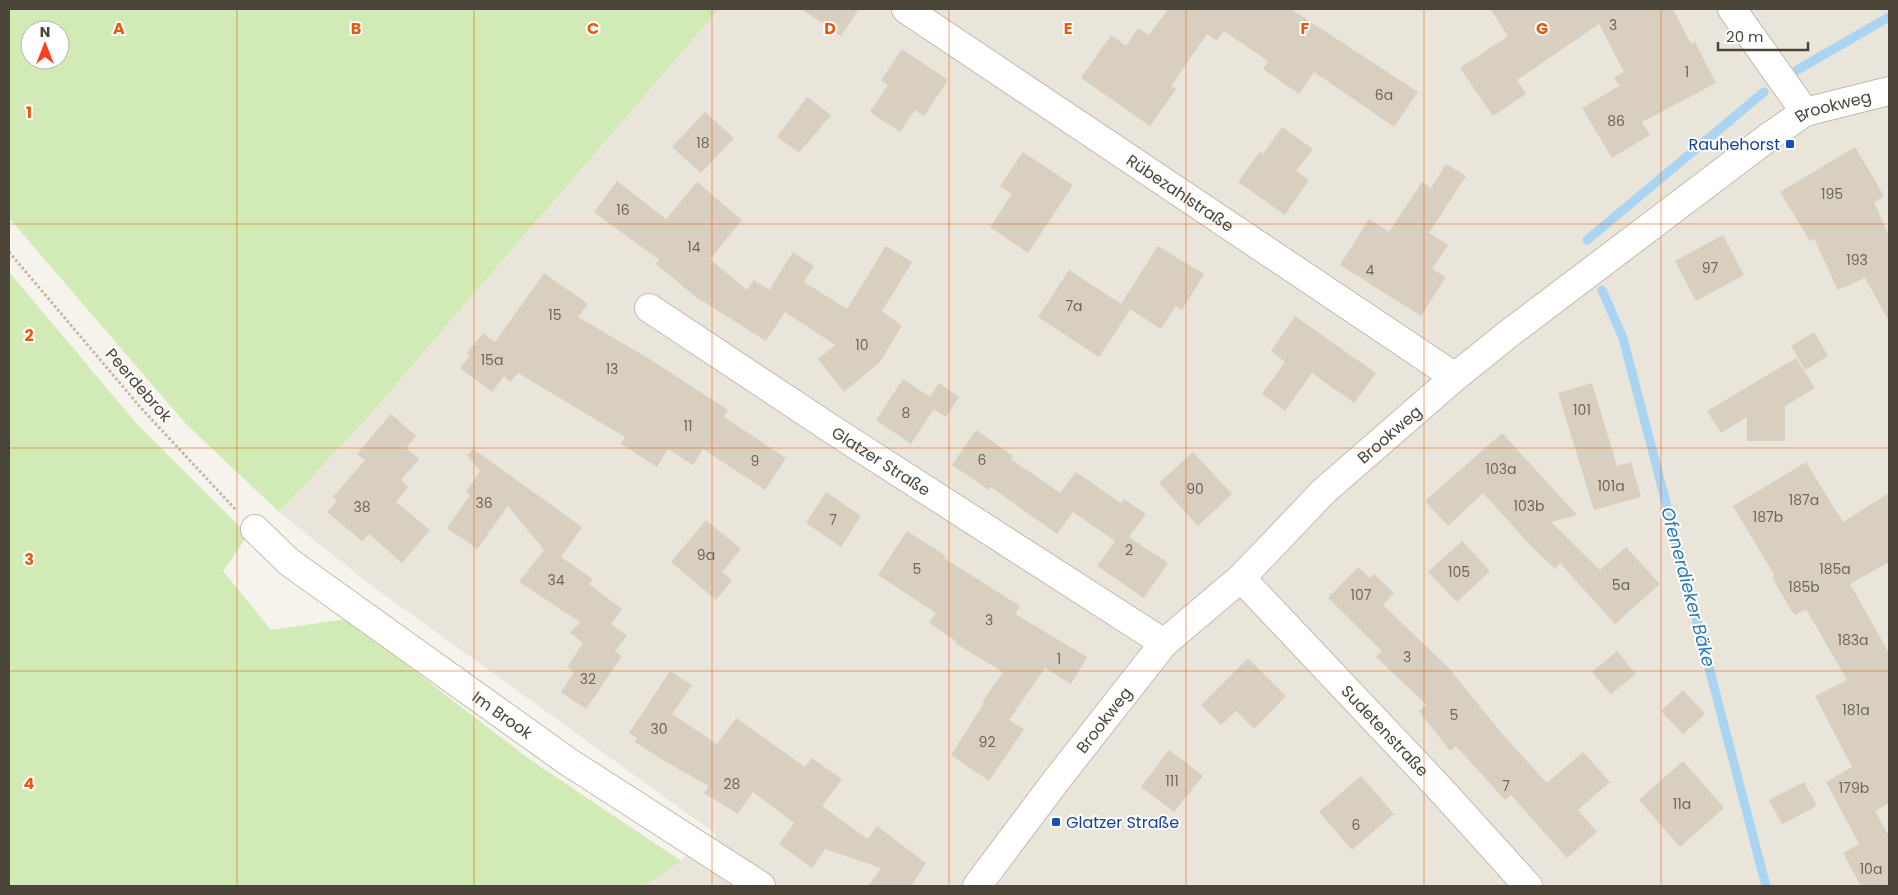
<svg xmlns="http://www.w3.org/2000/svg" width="1898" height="895" font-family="Poppins,sans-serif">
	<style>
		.residential { fill: #eae5da }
		.green { fill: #d2eab5; fill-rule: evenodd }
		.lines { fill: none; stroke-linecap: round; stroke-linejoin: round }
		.stream { stroke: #a9d4f2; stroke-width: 9 }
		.building { fill: #d8cfc1 }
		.street-casing { stroke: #c2bbae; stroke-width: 30 }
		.path { stroke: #c4b79f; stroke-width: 3; stroke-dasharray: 2.5 2.5; stroke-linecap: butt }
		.street { stroke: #fff; stroke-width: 28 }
		.grid { fill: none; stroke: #e8590c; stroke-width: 1; stroke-opacity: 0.55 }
		.transit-dot { fill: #1a4fb4; stroke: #fff; stroke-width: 2 }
		.labels { text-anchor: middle; stroke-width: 4; stroke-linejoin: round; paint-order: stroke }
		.number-label { font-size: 14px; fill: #6e675b }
		.street-label { font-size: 16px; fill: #4b4439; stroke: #fff }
		.transit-label { font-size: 16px; fill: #164399; stroke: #fff; text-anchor: end }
		.water-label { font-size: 18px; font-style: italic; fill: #2e7ab2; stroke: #fff }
		.grid-label { font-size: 16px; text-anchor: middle; font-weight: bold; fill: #e8590c; stroke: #fff; stroke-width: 4; stroke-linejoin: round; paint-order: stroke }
	</style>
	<rect width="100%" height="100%" fill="#f6f3ec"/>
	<!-- residential -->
	<path class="residential" d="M719,9H1889V886H644L717,835L368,583L279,512L367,418Z"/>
	<!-- green -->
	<g class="green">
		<path d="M9,9H719L367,418L279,512L186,424L9,218ZM30,30H60V60H30Z"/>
		<path d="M9,272L136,423L248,535L223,571L271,630L347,619L529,759L681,861L644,886H9Z"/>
	</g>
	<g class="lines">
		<!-- stream -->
		<g class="stream">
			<path d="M1797,70L1889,17"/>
			<path d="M1587,240L1764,92"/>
			<path d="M1602,290L1623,338L1766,886"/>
		</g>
	</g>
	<!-- building -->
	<g class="building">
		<path d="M801,9H859L841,36Z"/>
		<path d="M1168,9H1291L1418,92L1394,127L1314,72L1299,94L1263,69L1268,61L1224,31L1217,41L1207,34L1171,86L1176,89L1150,126L1081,78L1111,35L1126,46L1138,28L1149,35Z"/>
		<path d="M1490,9H1673L1691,44L1695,42L1716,83L1642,122L1650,135L1612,158L1582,108L1619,86L1614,77L1624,72L1599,24L1517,80L1526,94L1493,116L1460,68L1508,36Z"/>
		<path d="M902,49L948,80L924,116L915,110L900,132L870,112L888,85L881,80Z"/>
		<path d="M807,97L831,115L799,153L777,137Z"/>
		<path d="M705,112L734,138L701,173L672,147Z"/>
		<path d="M1282,127L1313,149L1296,171L1309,180L1285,215L1238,182L1260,151L1263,154Z"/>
		<path d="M1855,147L1884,196L1874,202L1889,236V321L1865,278L1838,290L1814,239L1810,241L1780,192Z"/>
		<path d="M1023,152L1073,185L1028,253L990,227L1012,194L1000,186Z"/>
		<path d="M1446,164L1466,176L1429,233L1448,245L1432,269L1446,277L1421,316L1340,265L1369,219L1389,232L1422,182L1431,188Z"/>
		<path d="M617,181L666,219L697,182L742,220L710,259L747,290L754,280L769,290L793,252L814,266L804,282L847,309L886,246L912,262L882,311L902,326L880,362L844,392L818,359L835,345L785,312L766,341L696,297L656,264L659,260L594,212Z"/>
		<path d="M1723,235L1744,275L1696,301L1675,261Z"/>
		<path d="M1158,246L1204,274L1182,310L1176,306L1161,329L1128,308L1130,310L1099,357L1038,317L1069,270L1121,304Z"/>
		<path d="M544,273L588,304L578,317L648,358L728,410L724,417L786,458L765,490L703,449L693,465L668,449L657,467L621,444L625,437L518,373L510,382L504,376L492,392L460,368L470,355L467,353L483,333L495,342Z"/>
		<path d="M1295,316L1376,373L1354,403L1312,373L1285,411L1262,394L1285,362L1271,351Z"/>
		<path d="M1814,332L1828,356L1805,370L1791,346Z"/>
		<path d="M1796,358L1815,388L1785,406V441H1747V417L1721,433L1707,411Z"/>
		<path d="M903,379L930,397L939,383L959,397L946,417L934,409L911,444L876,420Z"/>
		<path d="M1592,383L1617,466L1631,462L1641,497L1594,510L1558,393Z"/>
		<path d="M391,414L416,436L406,448L419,459L401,480L408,487L396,502L430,530L402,563L369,534L362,541L327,512L337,501L333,497L365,460L357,454Z"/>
		<path d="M976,430L1013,456L1011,459L1060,493L1076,472L1121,503L1124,499L1146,514L1129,537L1168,563L1144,598L1097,566L1115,541L1073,512L1057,534L991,487L989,490L952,465Z"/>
		<path d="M1502,433L1577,515L1551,522L1600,570L1626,547L1660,584L1615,624L1560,563L1555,569L1530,545L1483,493L1448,526L1425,501Z"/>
		<path d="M473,449L582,527L561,557L593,579L589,584L622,609L611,624L627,636L615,651L622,656L586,709L561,692L574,672L567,667L583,643L570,633L580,622L519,582L544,550L508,506L477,549L447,528L470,495L466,492L480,471L467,455Z"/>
		<path d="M1193,452L1232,494L1198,526L1159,483Z"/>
		<path d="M1806,462L1843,522L1889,493V562L1850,584L1889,653V803L1875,811L1889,836V886H1861L1843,853L1859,844L1826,782L1852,767L1815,696L1847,680L1806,609L1795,615L1791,610L1772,577L1775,576L1733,506Z"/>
		<path d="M826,492L861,516L841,547L806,523Z"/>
		<path d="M706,520L741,549L722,572L732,580L716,600L671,562Z"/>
		<path d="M907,531L946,556L944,558L1020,606L1015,614L1087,657L1071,684L1045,668L1009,720L1024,729L989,781L951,755L984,703L982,702L1003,672L955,643L956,641L929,623L936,613L878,575Z"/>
		<path d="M1462,541L1490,571L1457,602L1428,572Z"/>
		<path d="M1358,567L1370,578L1374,574L1394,593L1383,605L1448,667L1504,736L1547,783L1583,752L1610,782L1578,810L1597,832L1567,858L1511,795L1505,800L1456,746L1450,751L1419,711L1427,705L1376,657L1382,651L1328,598Z"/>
		<path d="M1617,651L1636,674L1611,694L1592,672Z"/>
		<path d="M1248,658L1286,696L1254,729L1236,711L1221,725L1201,705Z"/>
		<path d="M670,671L692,685L672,714L717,744L736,718L805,767L812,758L842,779L822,806L868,839L877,826L926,863L911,886H868L881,868L825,849L812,868L779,844L794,823L753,792L738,814L704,793L709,786L666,762L635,742L637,738L629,733Z"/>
		<path d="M1683,690L1705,714L1683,734L1661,711Z"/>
		<path d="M1169,750L1203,776L1174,812L1141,787Z"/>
		<path d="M1683,761L1724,808L1680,847L1639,800Z"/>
		<path d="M1361,776L1394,814L1352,850L1319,812Z"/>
		<path d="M1804,782L1817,806L1782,824L1769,800Z"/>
	</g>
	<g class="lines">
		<defs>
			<g id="street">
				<path id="s1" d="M906,9L1455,377"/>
				<path d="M1732,9L1805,112"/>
				<path id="s2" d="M649,308L836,432L1164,643"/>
				<path id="s3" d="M255,529L289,562L567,761L761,886"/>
				<path id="s4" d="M1241,578L1443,792L1528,886"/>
				<path id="s5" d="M977,886L1055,782L1164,643L1241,578L1324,491L1455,377L1507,335L1770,136L1805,112L1889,91"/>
			</g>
		</defs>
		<!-- street casing -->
		<use href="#street" class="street-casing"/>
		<!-- path -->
		<path class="path" d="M9,252L141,408L235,509"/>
		<!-- street -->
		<use href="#street" class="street"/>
	</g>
	<!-- grid -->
	<path class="grid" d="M237,9V886M474,9V886M712,9V886M949,9V886M1186,9V886M1424,9V886M1661,9V886M9,224H1889M9,448H1889M9,671H1889"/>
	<!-- markers -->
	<g class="transit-dot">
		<rect x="1785" y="139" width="10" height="10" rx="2.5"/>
		<rect x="1051" y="817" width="10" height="10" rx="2.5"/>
	</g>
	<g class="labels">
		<!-- number labels -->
		<g class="number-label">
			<text x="1613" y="30">3</text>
			<text x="1687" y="77">1</text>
			<text x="1384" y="100">6a</text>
			<text x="1616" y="126">86</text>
			<text x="703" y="148">18</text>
			<text x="1832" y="199">195</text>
			<text x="623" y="215">16</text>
			<text x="694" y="252">14</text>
			<text x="1857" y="265">193</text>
			<text x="1710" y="273">97</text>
			<text x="1370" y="275">4</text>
			<text x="1074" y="311">7a</text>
			<text x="555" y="320">15</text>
			<text x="862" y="350">10</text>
			<text x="492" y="365">15a</text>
			<text x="612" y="374">13</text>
			<text x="1582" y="415">101</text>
			<text x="906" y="418">8</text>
			<text x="688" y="431">11</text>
			<text x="982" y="465">6</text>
			<text x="755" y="466">9</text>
			<text x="1501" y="474">103a</text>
			<text x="1611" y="491">101a</text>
			<text x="1195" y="494">90</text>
			<text x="1804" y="505">187a</text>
			<text x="484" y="508">36</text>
			<text x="1529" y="511">103b</text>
			<text x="362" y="512">38</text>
			<text x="1768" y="522">187b</text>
			<text x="833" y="525">7</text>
			<text x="1129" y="555">2</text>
			<text x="706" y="560">9a</text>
			<text x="917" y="574">5</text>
			<text x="1835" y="574">185a</text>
			<text x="1459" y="577">105</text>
			<text x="556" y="585">34</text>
			<text x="1621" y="590">5a</text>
			<text x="1804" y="592">185b</text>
			<text x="1361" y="600">107</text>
			<text x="989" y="625">3</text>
			<text x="1853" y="645">183a</text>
			<text x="1407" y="662">3</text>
			<text x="1059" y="664">1</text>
			<text x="588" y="684">32</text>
			<text x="1856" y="715">181a</text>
			<text x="1454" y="720">5</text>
			<text x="659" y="734">30</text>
			<text x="987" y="747">92</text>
			<text x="1172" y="786">111</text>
			<text x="732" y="789">28</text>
			<text x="1506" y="791">7</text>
			<text x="1854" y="793">179b</text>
			<text x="1682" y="809">11a</text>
			<text x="1356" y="830">6</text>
			<text x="1871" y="874">10a</text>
		</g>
		<!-- street labels -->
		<g class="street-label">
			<text dy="6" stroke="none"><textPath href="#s5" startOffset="1169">Brookweg</textPath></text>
			<text dy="6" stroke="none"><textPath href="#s1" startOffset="330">Rübezahlstraße</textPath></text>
			<text transform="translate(139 385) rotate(49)" y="6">Peerdebrok</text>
			<text dy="6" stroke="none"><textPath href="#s5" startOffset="614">Brookweg</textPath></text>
			<text dy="6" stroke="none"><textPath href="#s2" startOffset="278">Glatzer Straße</textPath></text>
			<text dy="6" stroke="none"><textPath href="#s3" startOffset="310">Im Brook</textPath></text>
			<text dy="6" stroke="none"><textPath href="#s5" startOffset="209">Brookweg</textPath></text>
			<text dy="6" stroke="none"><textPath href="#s4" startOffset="210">Sudetenstraße</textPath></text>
		</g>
		<!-- transit labels -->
		<g class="transit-label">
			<text x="1780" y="150">Rauhehorst</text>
			<text x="1066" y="828" text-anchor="start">Glatzer Straße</text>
		</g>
		<!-- water labels -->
		<g class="water-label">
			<text transform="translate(1688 587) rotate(75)" y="6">Ofenerdieker Bäke</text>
		</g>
	</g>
	<g class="grid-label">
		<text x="119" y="34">A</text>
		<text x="356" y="34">B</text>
		<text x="593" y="34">C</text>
		<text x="830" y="34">D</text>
		<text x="1068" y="34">E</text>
		<text x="1305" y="34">F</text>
		<text x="1542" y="34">G</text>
		<text x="29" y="118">1</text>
		<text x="29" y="341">2</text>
		<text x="29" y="565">3</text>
		<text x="29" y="789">4</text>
	</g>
	<!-- border -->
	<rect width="1898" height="895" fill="none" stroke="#4b4439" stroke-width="20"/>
	<!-- north arrow -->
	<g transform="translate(45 45)"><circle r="24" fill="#ffffff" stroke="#b7b4b0"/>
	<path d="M0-4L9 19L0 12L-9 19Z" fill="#fc3f1d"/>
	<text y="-8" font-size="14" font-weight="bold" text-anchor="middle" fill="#4b4439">N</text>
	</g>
	<!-- scale -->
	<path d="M1718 42v8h90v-8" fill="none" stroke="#4b4439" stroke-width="2.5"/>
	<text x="1726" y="42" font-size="15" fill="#4b4439" stroke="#ffffff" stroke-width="4" paint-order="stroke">20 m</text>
</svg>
